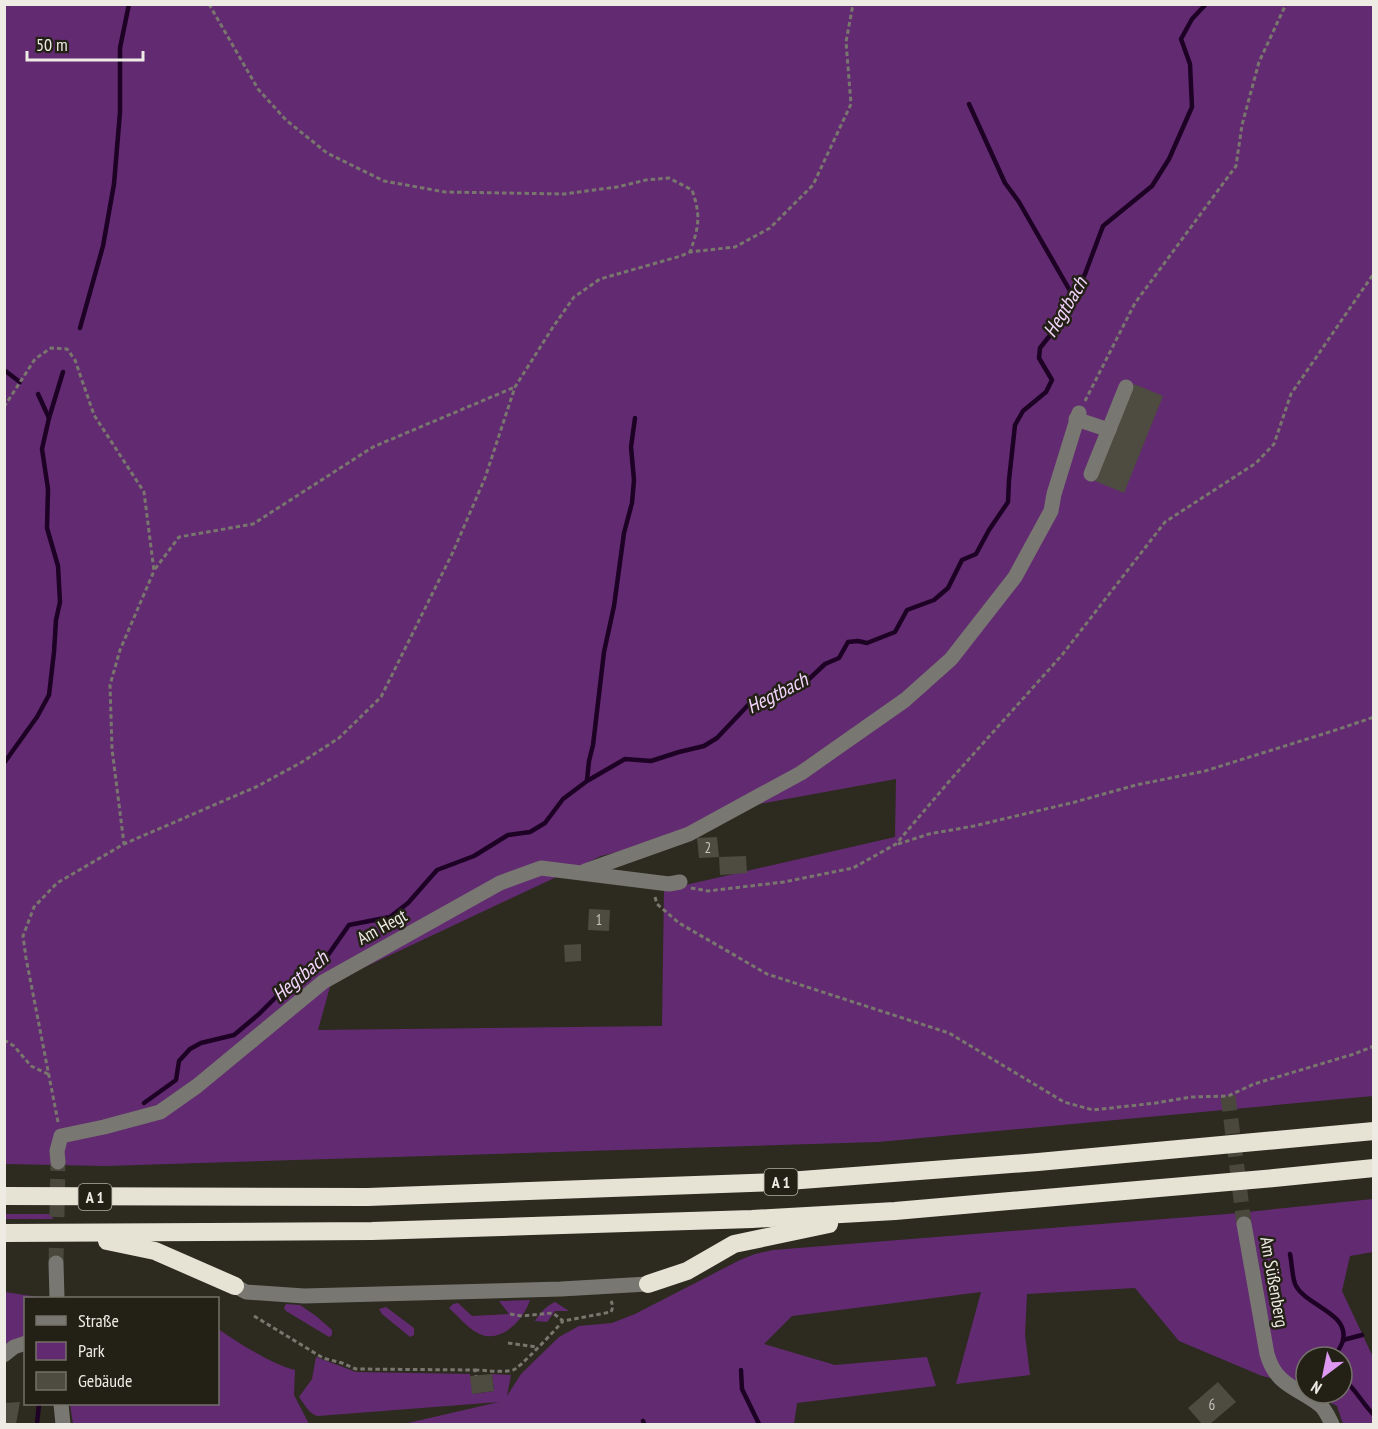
<svg xmlns="http://www.w3.org/2000/svg" width="1378" height="1429" font-family="'PT Sans Narrow',sans-serif">
	<style>
		.green { fill: #622b71; fill-rule: evenodd }
		.lines { fill: none; stroke-linecap: round; stroke-linejoin: round }
		.stream { stroke: #1e0225; stroke-width: 4.5 }
		.building { fill: #4e4b40 }
		.minor-tunnel { stroke: #4a473d; stroke-width: 15; stroke-dasharray: 15 8; stroke-linecap: butt }
		.path { stroke: #79766e; stroke-width: 3; stroke-dasharray: 4.5 3; stroke-linecap: butt }
		.minor { stroke: #787771; stroke-width: 15 }
		.highway { stroke: #e6e3d5; stroke-width: 18 }
		.labels { text-anchor: middle; stroke-width: 5; stroke-linejoin: round; paint-order: stroke }
		.number-label { font-size: 15px; fill: #c5c3bb }
		.shield { fill: #232116; stroke: #b0aea6; stroke-width: 1.5 }
		.shield-label { font-size: 16px; font-weight: bold; fill: #edebe4 }
		.street-label { font-size: 18px; fill: #edebe4; stroke: #232116 }
		.water-label { font-size: 20px; font-style: italic; fill: #f4d5fd; stroke: #232116 }
	</style>
	<rect width="100%" height="100%" fill="#2d2a20"/>
	<!-- green -->
	<g class="green">
		<path d="M5,5H1373V1096L878,1142L105,1166L5,1164ZM896,779L895,837L664,890L662,1026L318,1030L331,983L601,856L705,830L759,804Z"/>
		<path d="M1373,1199V1252L1350,1256L1342,1291L1373,1357V1424H1343L1337,1406L1311,1393H1342V1357H1306V1390L1292,1383L1262,1376L1179,1341L1135,1288L1027,1294L1025,1335L1030,1375L956,1384L981,1292L792,1316L764,1344L835,1365L927,1357L936,1386L797,1403L794,1424H362L408,1423L499,1402L318,1416C310,1415 304,1404 299,1397L312,1379L316,1357L356,1372L470,1374L473,1394L494,1391L492,1374L511,1375L507,1396L521,1374L559,1337L579,1326L612,1323L635,1314L740,1260L755,1254L773,1250L1227,1214Z"/>
		<path d="M5,1214H52L53,1219H5Z"/>
		<path d="M4,1290L5,1292L45,1298H26L25,1337L4,1348Z"/>
		<path d="M530,1300C524,1319 503,1342 482,1335C469,1330 459,1317 449,1308L453,1304L458,1303L472,1316L509,1314L499,1301Z"/>
		<path d="M555,1302L569,1311H555L547,1322L535,1321C540,1313 546,1306 555,1302Z"/>
		<path d="M286,1304L300,1305L316,1316L332,1330V1335L329,1337L286,1311L284,1308Z"/>
		<path d="M386,1307L414,1328V1335L410,1337L382,1314L379,1309Z"/>
		<path d="M218,1329C237,1342 273,1365 295,1370L294,1395L309,1424H73L70,1404H218Z"/>
	</g>
	<g class="lines">
		<!-- stream -->
		<g class="stream">
			<path d="M969,104L1005,183L1019,202L1073,296"/>
			<path d="M80,328L103,246L114,184L120,112V48L129,4"/>
			<path d="M4,370L20,382"/>
			<path d="M38,394L49,418"/>
			<path d="M4,763L37,717L49,695L54,652L56,620L60,602L58,566L47,528L48,489L42,449L49,418L63,372"/>
			<path d="M587,780L589,761L593,745L604,652L614,606L624,533L632,503L634,480L631,447L635,418"/>
			<path d="M144,1103L176,1080L179,1061L190,1049L201,1043L234,1035L259,1014L301,972L328,955L349,925L390,917L408,903L437,870L474,856L508,835L530,832L545,823L563,799L587,781L625,759L651,761L679,752L704,746L717,738L750,703L771,696L790,685L808,680L825,664L839,658L848,642L858,641L867,643L895,632L907,610L934,600L948,588L962,560L976,554L989,530L1008,502L1009,480L1015,425L1023,411L1046,392L1052,380L1039,358L1040,348L1059,324L1085,274L1103,226L1152,186L1169,159L1192,107L1190,64L1181,39L1192,19L1206,4"/>
			<path d="M1290,1254C1292,1263 1292,1279 1296,1286C1307,1306 1349,1313 1343,1340C1342,1346 1337,1352 1334,1357"/>
			<path d="M1343,1340L1362,1335"/>
			<path d="M741,1370L742,1389L759,1424"/>
			<path d="M1342,1378C1356,1389 1361,1402 1374,1415"/>
			<path d="M643,1421L644,1424"/>
			<path d="M37,1424L39,1404"/>
		</g>
	</g>
	<!-- building -->
	<g class="building">
		<path d="M1134,384L1163,396L1124,493L1095,481Z"/>
		<path d="M717,837L719,857L746,856L747,873L720,875L719,857L699,858L697,838Z"/>
		<path d="M589,909L610,910L609,931L588,930Z"/>
		<path d="M581,944V961L565,962L564,945Z"/>
		<path d="M492,1374L494,1391L472,1394L470,1376Z"/>
		<path d="M1218,1382L1236,1402L1210,1424H1202L1188,1408Z"/>
		<path d="M20,1402L16,1424H4V1403Z"/>
	</g>
	<g class="lines">
		<!-- minor-tunnel -->
		<g class="minor-tunnel">
			<path d="M1228,1096L1244,1224"/>
			<path d="M56,1263L58,1162"/>
		</g>
		<!-- path -->
		<g class="path">
			<path d="M209,4L258,89L286,120L327,153L384,181L445,192L564,194L617,187L646,180L669,178L692,190C701,215 699,227 690,252"/>
			<path d="M1085,401L1135,303L1236,166L1242,125L1259,62L1286,4"/>
			<path d="M4,407L35,359L51,348L67,349L75,360L94,415L144,492L154,571L120,650L110,685L112,749L124,844"/>
			<path d="M155,569L179,537L253,524L373,447L515,387"/>
			<path d="M898,844L929,834L974,826L1075,802L1136,785L1205,771L1339,729L1374,717"/>
			<path d="M691,888L708,891L784,882L853,868L896,844L952,778L1062,655L1165,522L1256,463L1274,444L1291,394L1374,273"/>
			<path d="M655,897L657,904L679,923L767,974L949,1033L1064,1102L1093,1110L1156,1103L1191,1097L1228,1096L1254,1084L1354,1054L1374,1046"/>
			<path d="M4,1040L14,1046L31,1066L50,1075"/>
			<path d="M58,1122L26,958L23,936L34,907L57,883L124,844L258,786L302,762L339,738L381,697L453,552L485,478L515,387L553,327L574,297L600,279L681,256L690,252L735,247L770,228L813,185L851,104L846,42L853,4"/>
			<path d="M510,1314L522,1316L553,1313L563,1321L611,1312C613,1308 613,1305 611,1301"/>
			<path d="M254,1316L323,1358L342,1363L356,1369L475,1370L476,1376"/>
			<path d="M508,1343L537,1347"/>
			<path d="M475,1370C486,1370 501,1373 513,1370C519,1369 556,1329 563,1321"/>
		</g>
		<!-- minor -->
		<g class="minor">
			<path d="M1076,419L1109,430"/>
			<path d="M1091,474L1126,387"/>
			<path d="M585,871L689,834L801,773L905,700L951,659L1015,577L1051,511L1054,494L1079,413"/>
			<path d="M58,1162L57,1151L61,1136L104,1127L160,1112L197,1086L323,982L500,883L541,868L669,884L680,882"/>
			<path d="M1244,1224L1267,1354C1276,1386 1297,1387 1320,1405C1325,1409 1329,1418 1332,1424"/>
			<path d="M56,1263L57,1298"/>
			<path d="M235,1286L246,1292L304,1296L561,1289L648,1284"/>
			<path d="M4,1355L14,1347L26,1343"/>
			<path d="M61,1404L63,1424"/>
		</g>
		<!-- highway -->
		<g class="highway">
			<path d="M4,1196L368,1197L775,1182L1038,1162L1374,1131"/>
			<path d="M4,1233L372,1231L752,1219L895,1211L1274,1178L1374,1168"/>
			<path d="M107,1241L155,1251L235,1286"/>
			<path d="M648,1284L687,1271L734,1244L829,1224"/>
		</g>
	</g>
	<g class="labels">
		<!-- number labels -->
		<g class="number-label">
			<text x="708" y="853">2</text>
			<text x="599" y="925">1</text>
			<text x="1212" y="1410">6</text>
		</g>
		<!-- shield labels -->
		<g class="shield">
			<rect x="764.5" y="1169" width="33" height="26" rx="4.5"/>
			<rect x="78.5" y="1184" width="33" height="26" rx="4.5"/>
		</g>
		<g class="shield-label">
			<text x="781" y="1188">A 1</text>
			<text x="95" y="1203">A 1</text>
		</g>
		<!-- street labels -->
		<g class="street-label">
			<text transform="translate(382 927) rotate(-29)" y="6">Am Hegt</text>
			<text transform="translate(1274 1282) rotate(80)" y="6">Am Süßenberg</text>
		</g>
		<!-- water labels -->
		<g class="water-label">
			<text transform="translate(1065 307) rotate(-59)" y="7">Hegtbach</text>
			<text transform="translate(777 693) rotate(-27)" y="7">Hegtbach</text>
			<text transform="translate(300 976) rotate(-40)" y="7">Hegtbach</text>
		</g>
	</g>
	<!-- border -->
	<rect width="1378" height="1429" fill="none" stroke="#edebe4" stroke-width="12"/>
	<!-- legend -->
	<rect x="24" y="1297" width="195" height="108" fill="#232116" stroke="#747268" stroke-width="1.5"/>
	<rect x="36" y="1316" width="30" height="9" fill="#787771" stroke="#747268" stroke-width="1.5"/>
	<text x="78" y="1327" font-size="18" fill="#edebe4">Straße</text>
	<rect x="36" y="1342" width="30" height="18" fill="#622b71" stroke="#747268" stroke-width="1.5"/>
	<text x="78" y="1357" font-size="18" fill="#edebe4">Park</text>
	<rect x="36" y="1372" width="30" height="18" fill="#4e4b40" stroke="#747268" stroke-width="1.5"/>
	<text x="78" y="1387" font-size="18" fill="#edebe4">Gebäude</text>
	<!-- north arrow -->
	<g transform="translate(1324 1375) rotate(212)"><circle r="28" fill="#232116" stroke="#747268" stroke-width="1.5"/>
	<path d="M0-4.5L10 22L0 15L-10 22Z" fill="#de98f2"/>
	<text y="-9" font-size="16" font-weight="bold" text-anchor="middle" fill="#edebe4">N</text>
	</g>
	<!-- scale -->
	<path d="M27 51v9h116v-9" fill="none" stroke="#edebe4" stroke-width="3"/>
	<text x="36" y="51" font-size="18" fill="#edebe4" stroke="#232116" stroke-width="4.5" paint-order="stroke">50 m</text>
</svg>
